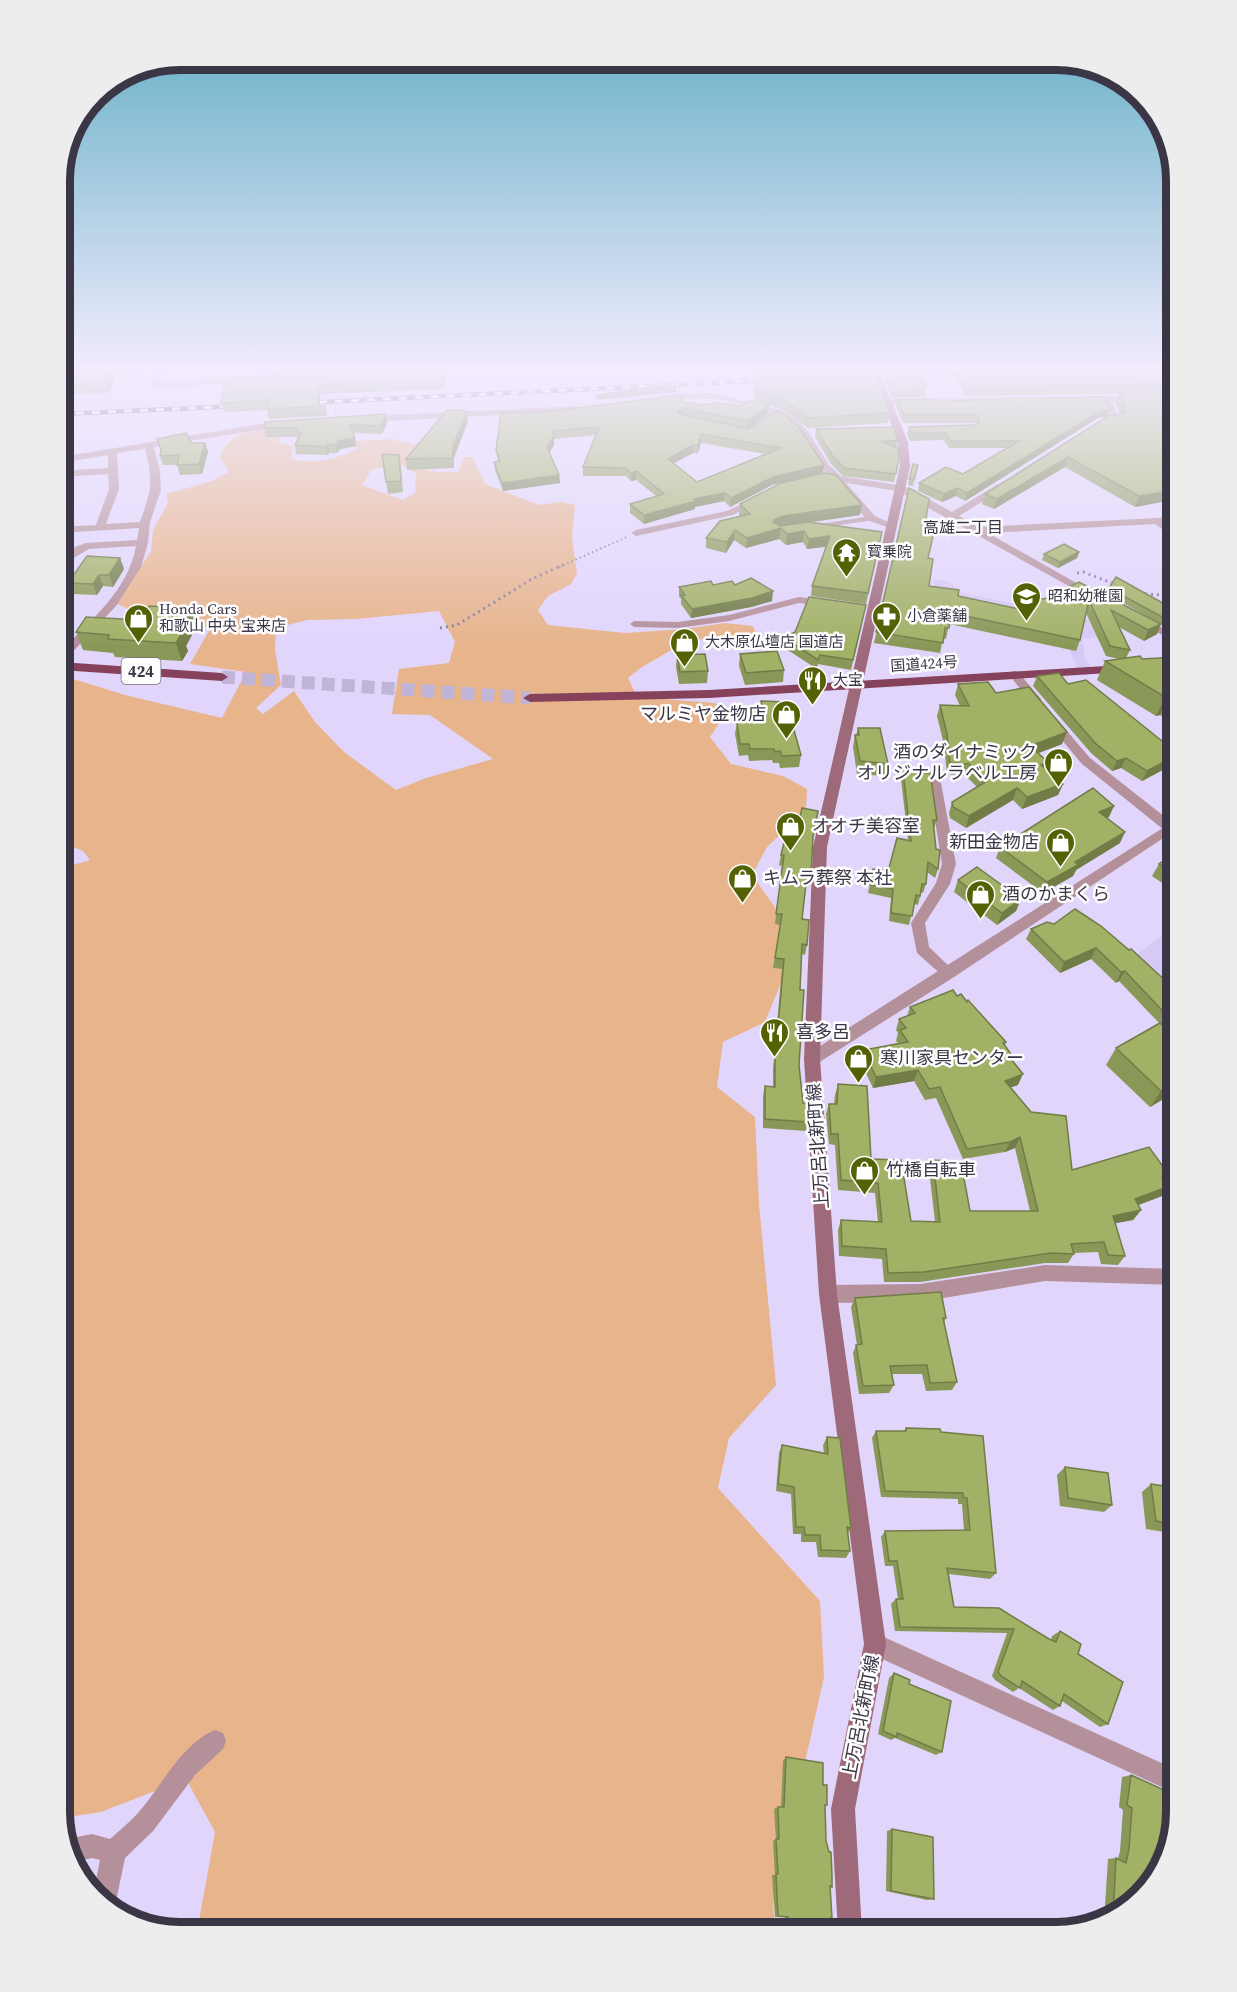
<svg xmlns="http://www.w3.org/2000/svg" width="1237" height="1992" font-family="'Source Serif 4','Noto Sans JP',serif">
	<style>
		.built { fill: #d7c9f6 }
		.green { fill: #e7b48c; fill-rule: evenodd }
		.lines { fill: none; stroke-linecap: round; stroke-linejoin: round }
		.trunk-tunnel { stroke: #c0b5d8; stroke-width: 13; stroke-dasharray: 13 7; stroke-linecap: butt }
		.path-far1 { stroke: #88809b; stroke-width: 2; stroke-dasharray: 1.5 3; stroke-linecap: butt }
		.path { stroke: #88809b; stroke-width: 3; stroke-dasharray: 2 4; stroke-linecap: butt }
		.service { fill: #b4909a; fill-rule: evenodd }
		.minor { fill: #b4909a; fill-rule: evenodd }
		.tertiary { fill: #b4909a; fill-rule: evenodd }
		.secondary { fill: #9e6a7a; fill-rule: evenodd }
		.trunk { fill: #85425a; fill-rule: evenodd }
		.rail-casing { stroke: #565064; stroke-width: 4.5 }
		.rail { stroke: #fdfdfd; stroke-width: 3; stroke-dasharray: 8; stroke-linecap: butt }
		.wall { fill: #8a9857; fill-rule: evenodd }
		.shaded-wall { fill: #717c47 }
		.building { fill: #a1b165; stroke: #717c47; stroke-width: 1.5; fill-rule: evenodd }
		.labels { text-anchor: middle; stroke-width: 5; stroke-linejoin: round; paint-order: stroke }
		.far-poi-label { font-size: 15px; fill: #3b3646; stroke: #fdfdfd; text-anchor: start }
		.far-street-label { font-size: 15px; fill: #3b3646; stroke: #fdfdfd }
		.far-neighbourhood-label { font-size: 16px; fill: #3b3646; stroke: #fdfdfd }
		.shield { fill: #fdfdfd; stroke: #75727d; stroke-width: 1.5 }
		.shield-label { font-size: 16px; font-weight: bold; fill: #3b3646 }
		.poi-label { font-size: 18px; fill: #3b3646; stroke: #fdfdfd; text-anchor: start }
		.street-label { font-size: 18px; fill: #3b3646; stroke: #fdfdfd }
		.rim { fill: none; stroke: #3b3646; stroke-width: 8 }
	</style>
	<rect width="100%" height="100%" fill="#e1d5fc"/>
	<!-- built -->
	<g class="built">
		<path d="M934,580L949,581L960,592L966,594L1078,616L1107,627L1111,635L1082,639L1085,658L1092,669H1078L1069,649L961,626L968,606L934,596Z"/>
		<path d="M1177,925V990L1133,957Z"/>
	</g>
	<!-- green -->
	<path class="green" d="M269,427L280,429L279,443L293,446L291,459C316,465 336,459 359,448L335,442L391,439L431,448L415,468L438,472H458L464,457H472L485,484L539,505L561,502L575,505L572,538L577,574L571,584L548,596L538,610L548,625L625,633L684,629L725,623L753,626L757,635L739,640L705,638L673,649L642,667L628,678L637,697L715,703L726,713L710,737L731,764L783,776L807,789L806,810L767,847L752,875L774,906L794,951L765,1022L723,1042L717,1087L755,1117L759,1204L776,1385L729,1438L718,1488L820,1601L824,1677L773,1905L776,1932H197L215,1832L186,1779L101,1812L61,1818L60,869L90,860L83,851L60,842V737L67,724L60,719V680L67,677L125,695L222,718L246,672L190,664L210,629L192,621L145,616L115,603L151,552L153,530L168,503L166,494L212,481L229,472L220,457C227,434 249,432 269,427ZM403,465L416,473L415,493L403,500L362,485L372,469ZM439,611L455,642L449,663L399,669L392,714L430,715L493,759L426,778L396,790L344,752L315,722L294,691L263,714L256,708L281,685L275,650L276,628L307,620L356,619Z"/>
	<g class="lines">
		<!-- trunk-tunnel -->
		<path class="trunk-tunnel" d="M222,677L530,698"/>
		<!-- path-far1 -->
		<g class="path-far1">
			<path d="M324,391L322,406L326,405"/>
			<path d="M335,419L338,389"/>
			<path d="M559,567L627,537"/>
		</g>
		<!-- path -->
		<g class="path">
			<path d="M1077,573L1083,572L1115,584"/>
			<path d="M1145,594L1177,596"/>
			<path d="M440,628L457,625L532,579L563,565"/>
		</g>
		<!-- service -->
		<g class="service">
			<path d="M871,516L875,518L874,520L813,529L809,527L813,525Z"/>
			<path d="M799,597L824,600L828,603L824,606L799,603L729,621L678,628L634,627L630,624L634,621L678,622L729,615Z"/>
		</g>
		<!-- minor -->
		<g class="minor">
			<path d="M156,369H171L167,372Z"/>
			<path d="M713,393L781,410L796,419L808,431L829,465L841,476L904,486L952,512L998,484H1004V488L959,516L978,527L1177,517V523L1166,524L1177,532V540L1155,524L988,533L1094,593L1089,596L1085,595L898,491L846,483L875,516L897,526L892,529L867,520L835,481L830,480L829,476C816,464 812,448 801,434C785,415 736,400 711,399C695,398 677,400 660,401L656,398L660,395Z"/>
			<path d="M1086,396H1137L1141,399L1137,402H1112L1121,420L1117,423L1100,424V420L1112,418L1103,402L1083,401V397Z"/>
			<path d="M888,399L990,398L994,401L990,404H885L884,402Z"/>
			<path d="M577,406L581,409L580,411L367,422L363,419L367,416Z"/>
			<path d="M284,420L287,421V425L154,447L160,471L161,490L150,522L148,543L141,567L116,606L64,661L60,662V652C90,621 128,591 136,546L89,549L60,566V559L75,547L86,543L137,540L139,528L60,533V527L96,525L109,489L108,474L60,477V471L108,468V455L60,463V457ZM145,449C154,481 151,492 140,522L106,524L119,489L117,453Z"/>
			<path d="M756,497L761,500L759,502L733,515L636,536L631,533L636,530L727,511Z"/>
			<path d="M1142,618L1177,635V642L1138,623V619Z"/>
			<path d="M1014,671L1018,672L1041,699V705H1033L1010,676L1008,674Z"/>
			<path d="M1052,717L1056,718L1090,758L1174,824L1176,827L1174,830H1164L1082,764L1046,721Z"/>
			<path d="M935,779L941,783L956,864L950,884L925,923L929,947L956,973L954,977H944L917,953L911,923L936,883L942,864L929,783Z"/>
			<path d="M1045,1265L1177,1269V1285L1045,1281L920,1302L828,1303L822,1300L819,1294L822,1288L828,1285L920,1284Z"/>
			<path d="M875,1633L1177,1770V1794L867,1652L864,1644L867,1636Z"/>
			<path d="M215,1730L223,1733L226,1741L223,1749L195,1775L153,1831L125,1858L116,1901L112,1910L94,1890L100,1860L92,1858L72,1862L66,1839L92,1834L110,1839C120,1830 130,1822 138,1813C162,1786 181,1744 215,1730Z"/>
		</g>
		<!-- tertiary -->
		<g class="tertiary">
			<path d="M119,369H164L159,382L272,376V369H280V378L276,381L153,388L149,385L155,372L60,377V371Z"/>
			<path d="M1177,819V829L954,977L818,1063L812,1065L806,1063L804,1059L806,1055Z"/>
		</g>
		<!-- secondary -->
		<path class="secondary" d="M870,369H878L908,442L910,466L827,847L820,1059L837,1294L886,1644L855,1809L862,1932H838L831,1809L864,1644L819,1294L804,1059L813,847L900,466L898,442Z"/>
		<!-- trunk -->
		<g class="trunk">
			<path d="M60,662L222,673L228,677L222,681L60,670Z"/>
			<path d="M1122,665L1128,669L1126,672L709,698L530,702L523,698L530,694L709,690Z"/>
		</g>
		<defs>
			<g id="rail">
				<path d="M860,375L993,369"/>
				<path d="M303,403L773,380"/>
				<path d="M60,414L240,406"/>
			</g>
		</defs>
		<!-- rail casing -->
		<use href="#rail" class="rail-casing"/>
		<!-- rail -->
		<use href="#rail" class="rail"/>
	</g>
	<!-- wall -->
	<g class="wall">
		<path d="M60,369H113L116,376L109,393L60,395Z"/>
		<path d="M279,369H445V389L320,394V406H326L327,416L269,419L267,410L224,412L221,403L275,375L279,370Z"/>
		<path d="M753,369H874L890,413L888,423L808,428L783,410L755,400L753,391L754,381H758Z"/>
		<path d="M880,369H919L927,387L925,397L892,398Z"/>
		<path d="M951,369H1177V393L965,396Z"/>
		<path d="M1119,394H1177V499L1135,507L1065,467L994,509L982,504L985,494L1108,416L1098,418L965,501L956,496L942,502L918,491L919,483L963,474L1007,448H949L943,440L910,441L907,434L909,427L974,425L976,424L975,423H903L896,407L897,400L932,402L971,401V399L1108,416L1120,414L1116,404Z"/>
		<path d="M683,402L703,405L741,406H769L768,414L747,429L798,426L772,485L730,507L724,501L695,507V509L644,524L630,513V504L656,496L636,480L631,481L626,476H583V467L596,435L554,439V445L549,453L559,475L560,483L503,491L495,470L494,462H498L496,450L554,411ZM701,443L766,454L697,482L674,463L693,453H698Z"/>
		<path d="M464,410L468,422L454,457V468L407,470L406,459Z"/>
		<path d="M387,423L382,434L353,433L356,446L340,449L337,453H329L328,455L296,454L295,445L297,440V437H266L264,428Z"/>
		<path d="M816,429L898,441L897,447L899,458L894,482L843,476L831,464L815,437Z"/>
		<path d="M157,439L191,443H205L208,452L202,474L180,475L177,465H163L160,456L161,452Z"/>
		<path d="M382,454L401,466L403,492L388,494Z"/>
		<path d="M913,464L918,465L913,486L908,485Z"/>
		<path d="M909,488L925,526L929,586L958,596L1029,611L1033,597L1044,599L1079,582L1154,620L1107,594L1109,588L1177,611V623L1168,628L1161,624L1157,634L1144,641L1119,627L1130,650L1126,658L1142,659L1177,657V725L1160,715L1156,716L1097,680L1105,661L1119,659L1106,656L1086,613L1080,640L1076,651L949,624L946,639L943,638L940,653L874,643Z"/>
		<path d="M740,504L860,515L812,522L882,532L866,604L811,596L812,586L826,547L807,549L803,542L786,545L779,539L746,548L734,540L726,553L706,548V538L740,516L739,515Z"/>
		<path d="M1079,552L1077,558L1058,568L1042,560L1044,554Z"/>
		<path d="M120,558L124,569L113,587L103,586L97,595L73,594L68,583Z"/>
		<path d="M713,585H735L772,601L751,607L691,618L681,604V599L679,596V587Z"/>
		<path d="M191,608L197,626L186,646L188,651L182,661L115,657L113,653L83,650L76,632L140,620Z"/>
		<path d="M864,614L851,670L818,664L817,669L783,647L784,638Z"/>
		<path d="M740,654L784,670L783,682L745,685L739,666Z"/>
		<path d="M677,655L708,671L707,683L679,684L676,667Z"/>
		<path d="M1037,676L1068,684L1177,753V758L1174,764L1142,781L1121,768L1112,771L1091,753L1033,686Z"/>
		<path d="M958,684L996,693L1062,744L1037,753L1048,762L1045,769L1063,784L1058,795L1022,809L1013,800L966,828L950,818L949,813L952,802L977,787L966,776L947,774L944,745L937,716L940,705L960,706L955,695Z"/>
		<path d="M761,701L801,755L799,767L780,768L779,763H773L772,760L749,761L748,755L739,756L735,734L737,723H739L740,713H744V710H760Z"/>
		<path d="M858,728L888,764L885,776L857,774L853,747L855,735H856Z"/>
		<path d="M903,771L937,820L934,828L938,869L935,878L927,872L926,884L923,893L921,892L918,905L914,904L909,925L889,921L891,898L868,893L873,869L886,871L908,840L901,779Z"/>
		<path d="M1109,817L1107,818L1120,843L1076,870L1073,876L1043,893L996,858L1000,847Z"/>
		<path d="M794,827L812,839L811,876L809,886H806L802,919L807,945L805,955L802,954L800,990L799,1065L803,1103L809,1122L806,1131L763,1128V1096L765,1086L773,1087V1069L782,969L773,968L780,925L775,924L782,866L779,865L781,855Z"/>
		<path d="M1177,851V893L1152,876L1159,864Z"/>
		<path d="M958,880L1021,899L1016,911L997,925L954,892Z"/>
		<path d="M1031,929L1129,950L1177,1028L1168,1031L1177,1091L1150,1107L1106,1065L1116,1048L1159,1023L1119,981L1116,983L1091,959L1060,973L1026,939Z"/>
		<path d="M957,996L967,1002L1006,1042L1005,1046L1012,1061L1018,1085L1010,1087L1072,1170L1163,1177L1170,1186L1162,1196L1138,1205L1141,1210L1133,1220L1115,1223L1125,1256L1118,1265L1101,1264L1098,1252L1074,1253V1254L1068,1263H1045L920,1282H884L882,1259L839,1256L838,1230L841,1220L878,1222L875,1193L838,1190L835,1145L829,1144L826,1114L829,1104H834L835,1095L838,1084L871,1159L911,1221H935L929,1170L933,1160L970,1211H1030L1015,1148L1005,1152L963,1159L936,1098L925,1100L914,1081L873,1088L865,1071L866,1068L865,1064L869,1049L898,1043L896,1041L898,1033L896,1030L899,1019L907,1016L910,1007Z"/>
		<path d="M855,1298L946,1318L944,1322L957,1382L952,1390L926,1391L922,1374H892L894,1385L889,1393L859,1394L853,1353L856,1345H857L851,1307Z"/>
		<path d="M906,1428L941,1432L996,1573L990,1579L949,1574L954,1607L1051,1640L1052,1636L1060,1631L1078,1654L1108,1724L1100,1727L1062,1701L1060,1706L1053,1710L1019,1688L1013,1692L995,1680L992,1676L1007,1633L895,1631L891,1604L896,1599H898L893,1566H885L881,1537L885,1531L964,1530L962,1504H958V1499L881,1497L872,1438L876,1431H904Z"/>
		<path d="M827,1437L851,1528L848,1533L850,1551L846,1558L818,1557L816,1542H801V1534H793L791,1494L776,1491L779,1453L782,1445L824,1453L823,1445Z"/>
		<path d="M1065,1467L1112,1505L1104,1512L1060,1506L1057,1475Z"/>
		<path d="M1151,1484L1177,1488V1534L1146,1529L1142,1492Z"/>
		<path d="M894,1673L909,1684L942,1752L936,1755L895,1738L891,1740L878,1734L889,1678Z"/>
		<path d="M786,1757L823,1785L827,1805L825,1807L826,1841L832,1887H830V1932H785V1917H775L772,1875H775L773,1841L776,1839L774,1809L778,1807H781L783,1761Z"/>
		<path d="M1131,1775L1161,1872L1110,1919L1104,1921L1108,1859L1116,1858L1118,1859L1120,1851L1123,1810L1119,1807L1122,1777Z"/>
		<path d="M892,1829L934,1899L927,1900L886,1891L887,1831Z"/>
	</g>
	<!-- shaded-wall -->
	<g class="shaded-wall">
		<path d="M112,369H113L116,376L109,393L106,383Z"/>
		<path d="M444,369H445V389L444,379Z"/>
		<path d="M318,385L320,394V406L319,407Z"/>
		<path d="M676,386V392L597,400L596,395Z"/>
		<path d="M769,406L768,414L747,429V421Z"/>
		<path d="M684,408L683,416L677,419V411Z"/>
		<path d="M1111,409L1108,416L1098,418L965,501L967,493L1100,411Z"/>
		<path d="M464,410L465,416L467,412L468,422L454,457V468L453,446Z"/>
		<path d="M386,414L387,423L382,434L381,426Z"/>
		<path d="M701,434V443L698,453V445Z"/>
		<path d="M554,437V445L547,456V447Z"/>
		<path d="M355,438L356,446L340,449L337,453L336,445L338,441Z"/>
		<path d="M205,443L208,452L202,474L199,464Z"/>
		<path d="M328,444L329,453L328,455L326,447Z"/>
		<path d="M693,445V453L667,467L668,459Z"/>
		<path d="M1068,457L1065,467L994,509L997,499Z"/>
		<path d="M824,465L823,473L772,485L730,507L731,498L773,477Z"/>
		<path d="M636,471V480L631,481V473Z"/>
		<path d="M559,475L560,483L503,491L502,483Z"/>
		<path d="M958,488L956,496L942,502L944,494Z"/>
		<path d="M1177,490V499L1135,507L1139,496Z"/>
		<path d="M725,493L724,501L695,507V509L644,524V515L694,499Z"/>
		<path d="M862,505L860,515L782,526L781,528L779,539L746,548L747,538L773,522L774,520L783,516Z"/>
		<path d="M735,530L734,540L726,553L727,542Z"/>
		<path d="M804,531L803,542L786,545L787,534Z"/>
		<path d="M830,536L828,546L807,549L809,539Z"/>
		<path d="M1079,552L1077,558L1058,568L1060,562Z"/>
		<path d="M120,558L124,569L113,587L109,575Z"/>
		<path d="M99,575L103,586L97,595L93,584Z"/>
		<path d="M773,591L772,601L751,607L691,618L692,609Z"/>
		<path d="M191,608L197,626L186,646L188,651L182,661L176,643L178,631Z"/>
		<path d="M1177,619V623L1168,628L1171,622Z"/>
		<path d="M1161,624L1157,634L1144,641L1148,630Z"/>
		<path d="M1168,696L1160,715L1156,716L1165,697Z"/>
		<path d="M1067,732L1062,744L1026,758L1030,746Z"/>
		<path d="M1177,755V758L1174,764L1142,781L1147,771Z"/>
		<path d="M1126,758L1121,768L1112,771L1117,761Z"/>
		<path d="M1048,762L1043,774L1041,765Z"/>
		<path d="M1063,784L1058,795L1022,809L1027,797Z"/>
		<path d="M1017,788L1013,800L966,828L969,816Z"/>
		<path d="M1114,806L1109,817L1094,823L1099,812Z"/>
		<path d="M1125,832L1120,843L1076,870L1073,876L1043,893L1047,882L1075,862Z"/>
		<path d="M1021,899L1016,911L997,925L1002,913Z"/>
		<path d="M1096,948L1091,959L1060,973L1064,962Z"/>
		<path d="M1125,971L1119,981L1116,983L1121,972Z"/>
		<path d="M1177,1020V1028L1167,1032L1173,1022Z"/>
		<path d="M918,1070L914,1081L873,1088L876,1077Z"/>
		<path d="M1023,1074L1018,1085L1000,1091L1005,1081Z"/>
		<path d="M1177,1081V1091L1150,1107L1161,1091Z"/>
		<path d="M1020,1137L1015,1148L1005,1152L1010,1142Z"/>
		<path d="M1170,1186L1162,1196L1128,1209L1135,1199Z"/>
		<path d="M1141,1210L1133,1220L1106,1225L1113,1216Z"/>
		<path d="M82,1876L92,1877L91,1886Z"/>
	</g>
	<!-- building -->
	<g class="building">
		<path d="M60,369H112L106,383L60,385Z"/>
		<path d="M279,369H444V379L318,385V406H326L267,409L269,400L221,403L226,378L275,375L279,370Z"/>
		<path d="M758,369H874L890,413L809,418L784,400L756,390L754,381H763Z"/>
		<path d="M886,369H919L927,387L894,388Z"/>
		<path d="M958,369H1177V384L967,387Z"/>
		<path d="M660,386H676L596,395Z"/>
		<path d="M1119,394H1177V490L1139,496L1068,457L997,499L985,494L1108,416L1125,413L1126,409Z"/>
		<path d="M680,395L683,402L703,405L717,403L741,406L751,400L769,406L747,421L684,408L677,411L679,414L748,429L778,410L798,426L824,465L773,477L731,498L725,493L694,499L696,501L644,515L630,504L664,494L636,471L631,473L626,468L583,467L599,427L553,431L554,437L547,447L559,475L502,483L494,462L500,461L496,450L501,413L554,411ZM701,434L781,448L697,482L668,459L693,445H698Z"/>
		<path d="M1104,397L1111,409L1100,411L967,493L958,488L944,494L919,483L946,467L963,474L1019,441H951L945,433H911L909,427L974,425L979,423V417L977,415H904L897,400L930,399L932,402L973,401L971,399Z"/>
		<path d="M447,410H464V412H467L453,446V458L406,459Z"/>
		<path d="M386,414L381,426L350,425L355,438L338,441L336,445L328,444L326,447L295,445L302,433L296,432L298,428H264L265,422Z"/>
		<path d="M894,427L898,441H881L898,448L899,458L896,474L844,468L832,455L816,429Z"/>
		<path d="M186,433L191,443H205L199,464L177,465L179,455L160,456L161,450L157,439Z"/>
		<path d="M382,454L399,455L401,481L386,482Z"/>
		<path d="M913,464L918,465L914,480L909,479Z"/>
		<path d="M824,473L836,475L862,505L783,516L774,520L773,522L780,526L808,522L882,532L868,593L812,586L830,536L809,539L804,531L787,534L781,528L747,538L735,530L727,542L706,538L720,521L750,514L740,504L781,483Z"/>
		<path d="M909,488L929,499L925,526L935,528L928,558L933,559L929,586L959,590L958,596L1029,611L1033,597L1044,599L1079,582L1161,624L1148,630L1111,610L1130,650L1110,646L1089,600L1080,640L951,613L949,628H945L943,643L876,632Z"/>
		<path d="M1064,544L1079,552L1060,562L1044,554Z"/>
		<path d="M87,556L120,558L109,575H99L93,584L68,583Z"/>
		<path d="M1116,577L1177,611V619L1171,622L1109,588Z"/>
		<path d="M751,578L773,591L752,598L692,609L681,595H685L679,587L711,581L713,585L732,581L735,585Z"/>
		<path d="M809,597L866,605L853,660L820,655L818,660L784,638L795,632Z"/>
		<path d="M149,606L191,608L178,631L182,633L176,643L108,639L109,635L76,632L86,617L140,620Z"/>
		<path d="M777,651L784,670L746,673L740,654Z"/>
		<path d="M705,654L708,671L680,672L677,655Z"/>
		<path d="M1140,656L1142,659L1177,657V701L1168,696L1165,697L1105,661Z"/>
		<path d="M1059,673L1068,684L1086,680L1177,753V755L1147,771L1126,758L1117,761L1095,743L1037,676Z"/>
		<path d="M988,682L996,693L1029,687L1067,732L1030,746L1048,762L1041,765L1063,784L1027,797L1017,788L969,816L953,807L952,802L987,781L969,764L950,763L947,734L940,705L969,706L958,684Z"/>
		<path d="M761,701L786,702L801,755L782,756L780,751L775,752L774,749H750L749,744H740L737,723L741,722L740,713H745L744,710H763Z"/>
		<path d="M858,728H880L888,764L860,761L855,735H859Z"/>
		<path d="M903,771L930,773L937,820H933L936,849L940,850L938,869L928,862L926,884H922L920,896L916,895L912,916L891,913L893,889L870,885L873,869L886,871L887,867L889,868L897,838L911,841Z"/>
		<path d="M1093,788L1114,806L1099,812L1125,832L1075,862L1078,865L1047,882L1000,847Z"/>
		<path d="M802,808L818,811L813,837L811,876L807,875L802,919L809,920L807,945L802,944L800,990H804L799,1065L803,1103L807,1104L809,1122L765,1119V1086L775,1087V1059L784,959L775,958L782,914H776L784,855H781L788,826L794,827L796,820L799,821Z"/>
		<path d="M1177,851V877L1159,864Z"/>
		<path d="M977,867L1021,899L1002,913L958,880Z"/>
		<path d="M1075,909L1101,926L1129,950L1131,949L1170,985L1175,983L1177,984V1020L1173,1022L1125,971L1121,972L1096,948L1064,962L1031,929L1047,922L1054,924Z"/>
		<path d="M953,990L957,996L961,994L967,1002L968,1000L1006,1042L1003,1043L1014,1058L1011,1059L1023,1074L1005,1081L1031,1112L1066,1116L1072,1170L1149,1147L1167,1172L1162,1176L1170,1186L1135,1199L1141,1210L1113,1216L1125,1256L1108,1255L1104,1242L1071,1244L1074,1254L1051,1253L924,1272L888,1273L886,1249L842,1246L841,1220L882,1222L878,1183L841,1180L838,1134H831L829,1104H837L838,1084L867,1086L871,1159L901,1160L911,1221L940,1222L933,1160L961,1162L970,1211H1038L1020,1137L1010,1142L967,1149L940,1087L929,1089L918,1070L876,1077L868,1060H870L868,1053H871L869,1049L908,1042L900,1030L906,1028L899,1019L915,1013L910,1007Z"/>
		<path d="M1160,1023L1177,1039V1081L1161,1091L1116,1048Z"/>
		<path d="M941,1292L946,1318H943L957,1382L930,1383L927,1365L890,1366L894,1385L863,1386L856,1345L862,1344L855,1298Z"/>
		<path d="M906,1428L940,1429L941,1432L983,1436L996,1573L947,1568L954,1607L999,1608L1049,1639L1056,1642L1060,1631L1081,1644L1078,1654L1123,1682L1108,1724L1064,1694L1060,1706L1022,1681L1020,1688L1001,1676L998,1672L1014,1629L900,1627L896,1599H903L897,1561H889L885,1531L970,1530L967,1498L963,1497V1493L885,1491L876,1431H906Z"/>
		<path d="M827,1437L840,1438L851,1528L847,1527L850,1551L821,1550L820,1535H805L804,1527H796L794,1487L778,1484L782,1445L828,1454Z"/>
		<path d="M1065,1467L1108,1473L1112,1505L1068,1498Z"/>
		<path d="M1151,1484L1177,1488V1525L1156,1521Z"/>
		<path d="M894,1673L910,1680L909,1684L951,1701L942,1752L897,1733V1737L883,1731Z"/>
		<path d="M786,1757L823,1763V1785H827V1805H825L826,1841L829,1852H831L832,1875V1887L830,1886L832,1918H830V1932H788V1917L778,1916L776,1874H778L776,1839H779L778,1807H784Z"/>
		<path d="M1131,1775L1164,1790L1163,1802L1168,1804L1166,1854L1161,1872L1113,1917L1116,1858L1126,1863L1129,1849L1132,1808L1127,1805Z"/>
		<path d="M892,1829L933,1837L934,1899L891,1891Z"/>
	</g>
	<!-- sky -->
	<linearGradient id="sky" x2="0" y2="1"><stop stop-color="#5dabc3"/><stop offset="0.57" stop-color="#f2ecfe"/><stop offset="1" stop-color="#f2ecfe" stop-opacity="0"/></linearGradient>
	<rect width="1237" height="647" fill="url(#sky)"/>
	<!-- icons -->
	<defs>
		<symbol id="temple-pin" viewBox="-11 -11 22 30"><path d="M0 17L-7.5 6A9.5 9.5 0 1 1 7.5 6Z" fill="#546205" stroke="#fdfdfd"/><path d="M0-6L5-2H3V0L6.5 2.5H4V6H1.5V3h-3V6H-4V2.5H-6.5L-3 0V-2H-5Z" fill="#fff"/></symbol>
		<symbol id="school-pin" viewBox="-11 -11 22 30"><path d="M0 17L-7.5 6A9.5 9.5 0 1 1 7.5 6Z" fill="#546205" stroke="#fdfdfd"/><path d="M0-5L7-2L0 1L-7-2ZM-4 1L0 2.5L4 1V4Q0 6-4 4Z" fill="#fff"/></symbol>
		<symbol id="pharmacy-pin" viewBox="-11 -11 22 30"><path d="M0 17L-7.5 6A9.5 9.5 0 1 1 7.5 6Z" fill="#546205" stroke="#fdfdfd"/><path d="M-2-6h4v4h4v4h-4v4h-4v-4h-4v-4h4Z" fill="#fff"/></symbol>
		<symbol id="shop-pin" viewBox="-11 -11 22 30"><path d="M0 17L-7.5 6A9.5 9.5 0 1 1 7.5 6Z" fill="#546205" stroke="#fdfdfd"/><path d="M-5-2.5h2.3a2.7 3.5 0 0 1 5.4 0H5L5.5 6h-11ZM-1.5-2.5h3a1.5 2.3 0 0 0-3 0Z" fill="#fff"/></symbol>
		<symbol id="restaurant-pin" viewBox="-11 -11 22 30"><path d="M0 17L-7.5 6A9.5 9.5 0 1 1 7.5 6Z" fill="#546205" stroke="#fdfdfd"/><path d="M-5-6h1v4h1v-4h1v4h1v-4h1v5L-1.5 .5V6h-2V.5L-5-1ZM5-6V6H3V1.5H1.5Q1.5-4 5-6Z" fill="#fff"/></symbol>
	</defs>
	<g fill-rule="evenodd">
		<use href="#temple-pin" x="830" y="536" width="33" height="45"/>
		<use href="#school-pin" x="1010" y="580" width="33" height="45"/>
		<use href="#pharmacy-pin" x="870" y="600" width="33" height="45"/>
		<use href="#shop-pin" x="122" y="602" width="33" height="45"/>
		<use href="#shop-pin" x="668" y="626" width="33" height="45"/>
		<use href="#restaurant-pin" x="796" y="664" width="33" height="45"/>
		<use href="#shop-pin" x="770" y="698" width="33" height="45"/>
		<use href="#shop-pin" x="1042" y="746" width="33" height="45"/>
		<use href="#shop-pin" x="774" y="810" width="33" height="45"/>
		<use href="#shop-pin" x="1044" y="826" width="33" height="45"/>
		<use href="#shop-pin" x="726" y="862" width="33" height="45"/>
		<use href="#shop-pin" x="964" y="878" width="33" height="45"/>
		<use href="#restaurant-pin" x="758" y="1016" width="33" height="45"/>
		<use href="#shop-pin" x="842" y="1042" width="33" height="45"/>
		<use href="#shop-pin" x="848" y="1154" width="33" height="45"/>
	</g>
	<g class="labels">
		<!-- far-poi labels -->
		<g class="far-poi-label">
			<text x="867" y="557">寳乗院</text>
			<text x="1048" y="601">昭和幼稚園</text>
			<text x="159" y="614">Honda Cars<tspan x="159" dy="17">和歌山 中央 宝来店</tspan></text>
			<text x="907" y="621">小倉薬舗</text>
			<text x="705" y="647">大木原仏壇店 国道店</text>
			<text x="833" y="685">大宝</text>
		</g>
		<!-- far-street labels -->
		<g class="far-street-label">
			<text transform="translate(924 664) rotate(-4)" y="5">国道424号</text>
		</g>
		<!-- far-neighbourhood labels -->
		<g class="far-neighbourhood-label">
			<text x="963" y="533">高雄二丁目</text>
		</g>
		<!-- shield labels -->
		<rect class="shield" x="121.5" y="658" width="39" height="26" rx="4.5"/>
		<g class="shield-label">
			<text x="141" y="677">424</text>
		</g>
		<!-- poi labels -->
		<g class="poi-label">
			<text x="766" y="720" text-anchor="end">マルミヤ金物店</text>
			<text x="1037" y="758" text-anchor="end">酒のダイナミック<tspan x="1037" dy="21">オリジナルラベル工房</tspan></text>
			<text x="812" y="832">オオチ美容室</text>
			<text x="1039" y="848" text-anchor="end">新田金物店</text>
			<text x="763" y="884">キムラ葬祭 本社</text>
			<text x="1002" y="900">酒のかまくら</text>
			<text x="796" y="1038">喜多呂</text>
			<text x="880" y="1064">寒川家具センター</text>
			<text x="886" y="1176">竹橋自転車</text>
		</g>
		<!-- street labels -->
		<g class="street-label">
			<text transform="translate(818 1146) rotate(-94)" y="6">上万呂北新町線</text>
			<text transform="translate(861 1717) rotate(-79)" y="6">上万呂北新町線</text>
		</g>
	</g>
	<!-- crop -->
	<path d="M0 0H1237V1992H0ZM180 70H1056A110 110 0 0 1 1166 180V1812A110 110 0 0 1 1056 1922H180A110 110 0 0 1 70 1812V180A110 110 0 0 1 180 70Z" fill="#ededee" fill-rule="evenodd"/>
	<path class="rim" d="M180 70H1056A110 110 0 0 1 1166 180V1812A110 110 0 0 1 1056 1922H180A110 110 0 0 1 70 1812V180A110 110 0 0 1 180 70Z"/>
</svg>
